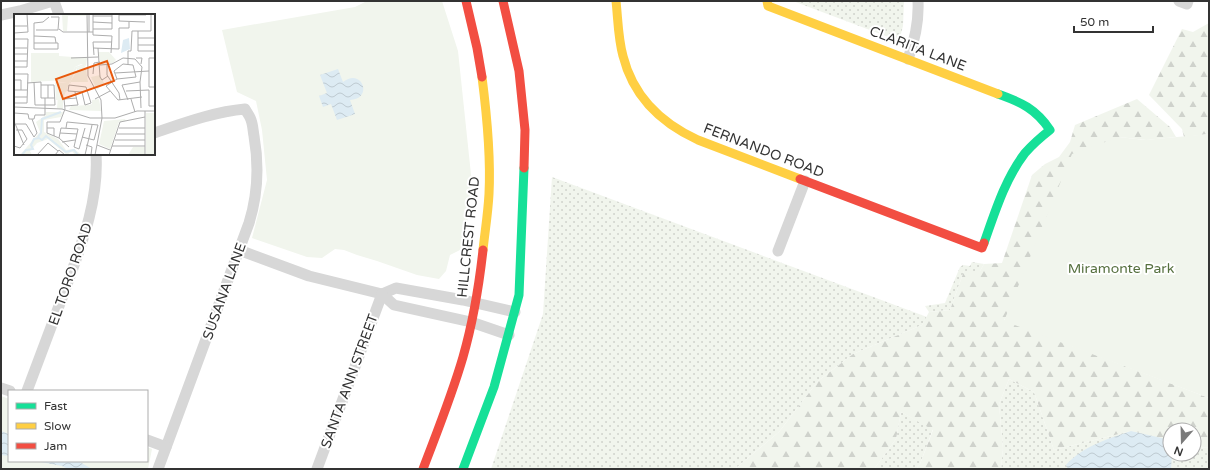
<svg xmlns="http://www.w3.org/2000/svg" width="1210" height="470" font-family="'Varela Round',sans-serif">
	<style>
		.grass { fill: url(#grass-dots) }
		.forest { fill: url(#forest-firs) }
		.green { fill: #f1f5ed }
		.water { fill: url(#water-waves) }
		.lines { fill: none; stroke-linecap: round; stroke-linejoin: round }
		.street { stroke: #d7d7d7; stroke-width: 11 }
		.fast { stroke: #16e098; stroke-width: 9 }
		.slow { stroke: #ffcf43; stroke-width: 9 }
		.jam { stroke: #f24e42; stroke-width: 9 }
		.labels { text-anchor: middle; stroke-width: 4; stroke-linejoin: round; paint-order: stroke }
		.street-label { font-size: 14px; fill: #333; stroke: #fff }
		.park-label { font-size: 14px; fill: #56703f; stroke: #fff }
		.inset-river { fill: none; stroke: #ddebf3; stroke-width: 2 }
		.inset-road { fill: none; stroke: #adadad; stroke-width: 1 }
		.view { fill: #e8590c; fill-opacity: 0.15; stroke: #e8590c; stroke-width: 2 }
		.inset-edge { fill: none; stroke: #333; stroke-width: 2 }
	</style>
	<defs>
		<pattern id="grass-dots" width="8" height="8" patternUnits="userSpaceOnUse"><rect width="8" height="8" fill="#f1f5ed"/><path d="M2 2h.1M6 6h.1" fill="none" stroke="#cfd2cc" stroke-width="1.8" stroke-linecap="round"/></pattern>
		<pattern id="forest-firs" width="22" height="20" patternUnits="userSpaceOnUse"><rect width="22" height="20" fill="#f1f5ed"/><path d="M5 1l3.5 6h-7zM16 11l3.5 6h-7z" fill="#cfd2cc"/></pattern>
		<pattern id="water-waves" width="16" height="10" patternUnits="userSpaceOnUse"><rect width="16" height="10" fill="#ddebf3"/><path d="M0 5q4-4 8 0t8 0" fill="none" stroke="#becad1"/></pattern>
	</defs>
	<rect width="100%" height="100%" fill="#fff"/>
	<!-- grass -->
	<g class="grass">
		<path d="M793,1H904L903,26L899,41Z"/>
		<path d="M552,177L927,317L922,325L853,354L818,381L779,432L735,469H491L543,314Z"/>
		<path d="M972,262L984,264L980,271H964L950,310L929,312L925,306L945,303L960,267L963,265L970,266Z"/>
		<path d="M1009,379L1034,392L1054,450L1131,431L1170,441V454H1194V447L1199,448L1209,447V469H1001L1003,448L999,404Z"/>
		<path d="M901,412L933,429L920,464L916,469H874L896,439Z"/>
	</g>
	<!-- forest -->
	<g class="forest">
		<path d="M1209,23V134L1184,137L1182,129L1149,95L1182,29L1193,32Z"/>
		<path d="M1137,99L1170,127L1176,137L1146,140L1119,137L1004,320L1209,398V447L1199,448L1194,447V430H1170V441L1131,431L1054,450L1034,392L1009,379L999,404L1003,448L1001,469H916L920,464L933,430L901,412L896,439L874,469H735L779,432L818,381L853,354L922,325L929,312L950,310L964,271H980L984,264L1002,263L1032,175L1045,164L1059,157L1070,142L1075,125Z"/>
	</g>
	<!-- green -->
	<g class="green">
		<path d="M367,1H442L458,51L472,184L464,248L450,255L446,271L439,279L417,275L377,261L357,255L344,250L335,249L322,258L307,257L252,238L267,180L262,130L256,101L237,92L222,30L355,7Z"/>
		<path d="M1209,134V398L1004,321L1072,154L1119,137L1145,140Z"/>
		<path d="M1,396L9,399V461H147V447L152,449L148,469H1Z"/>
	</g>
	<!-- water -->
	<g class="water">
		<path d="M338,69L343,82C362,67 374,99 350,100L355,114L337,120L331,104L323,107L319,96L327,93L320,75Z"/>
		<path d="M1,431L9,434V456L1,455Z"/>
		<path d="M1131,431L1170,440V454H1172L1171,469H1068L1066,465C1083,446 1108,439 1131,431Z"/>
		<path d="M35,461H78L92,469H68L62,466Z"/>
	</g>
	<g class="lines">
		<!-- street -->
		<g class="street">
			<path d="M54,1L59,15"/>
			<path d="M1179,1L1187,4L1188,1"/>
			<path d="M1,15L20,11L53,1"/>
			<path d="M908,59C915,40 919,22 918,1"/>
			<path d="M154,133C184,123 213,112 245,109C247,113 250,116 251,120C253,125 253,131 254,136C259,165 258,194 249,223L158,469"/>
			<path d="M239,250L309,276L382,294L394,305L471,322L509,335"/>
			<path d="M778,251L805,181"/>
			<path d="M382,294L396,288L463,300L515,312"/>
			<path d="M1,388L10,391"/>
			<path d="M27,391C40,357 52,324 65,290C81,246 99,202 96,154"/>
			<path d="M147,440L166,447"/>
			<path d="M317,469L382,294"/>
		</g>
		<!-- fast -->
		<g class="fast">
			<path d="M984,243C995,212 1005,179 1025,153C1033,144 1041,137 1050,130C1036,109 1021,102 998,94"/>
			<path d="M463,469L494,387L519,295L524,168"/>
		</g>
		<!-- slow -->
		<g class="slow">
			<path d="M616,1C618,19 618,38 623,56C633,96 661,123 698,140L800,179"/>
			<path d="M767,1L768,6L998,94"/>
			<path d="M482,77C487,116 491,155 489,194C488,213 485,231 483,250"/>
		</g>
		<!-- jam -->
		<g class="jam">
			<path d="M466,1L477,48L482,77"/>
			<path d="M503,1L519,71L525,130L524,168"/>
			<path d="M800,179L982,248L984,243"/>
			<path d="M423,469C437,432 452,395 463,357C473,322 479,286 483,250"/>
		</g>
	</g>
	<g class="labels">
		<!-- street labels -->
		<g class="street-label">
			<text transform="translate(918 48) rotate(21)" y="5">CLARITA LANE</text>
			<text transform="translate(764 150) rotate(21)" y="5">FERNANDO ROAD</text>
			<text transform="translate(468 237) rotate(-84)" y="5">HILLCREST ROAD</text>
			<text transform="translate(70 274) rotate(-71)" y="5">EL TORO ROAD</text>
			<text transform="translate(224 291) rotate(-70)" y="5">SUSANA LANE</text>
			<text transform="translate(349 381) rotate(-70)" y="5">SANTA ANN STREET</text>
		</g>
		<!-- park labels -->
		<g class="park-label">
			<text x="1121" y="273">Miramonte Park</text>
		</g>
	</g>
	<!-- overview -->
	<g transform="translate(14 14)">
		<rect width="141" height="141" fill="#fff"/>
		<path d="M48,0H72V2H54L53,17H49ZM17,39H45V42L73,44L72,52L67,50L61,53L56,63L53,57L52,66L17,68ZM68,52L72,55L74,68H57L56,70V68L63,57V54ZM111,105L112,107L105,108L96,135L85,130L90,107Z" fill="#f1f5ed"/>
		<path d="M70,50L72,55L68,52L63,54L56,68L49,84V95L43,94L44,82L51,78L53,69L41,67L49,64L52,66L51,61L53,57L56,63L61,53ZM85,85L87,97L55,96L57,92L75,91L78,90V86ZM32,98H49L47,103L30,106V118L44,125L52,136L60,135L68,141H61L58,137L53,141L34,125L23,129L16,137L18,141H6L26,118L22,108L32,101Z" fill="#f1f5ed"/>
		<path d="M84,38H95L102,46L99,49L87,50ZM86,61L90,69L83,76L77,63ZM41,68L53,69V77L45,81L44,86H42ZM132,99H141V141H132ZM119,133H131V141H114Z" fill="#f1f5ed"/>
		<path d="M115,24L116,35L107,39L109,26Z" fill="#ddebf3"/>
		<path class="inset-river" d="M24,123L27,119L28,105L47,98M8,141L12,136L19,135L17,131L20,125L25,124L28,126L32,122L52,138L60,136L64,141"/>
		<path class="inset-road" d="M73,0L74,62L87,86L88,104M75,0V18M79,0V21L98,22L97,39M105,0V7L131,8M105,1H132M79,2H98M79,8L98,9M0,12H13M45,15L49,18H79M79,15H98V0M22,16H44L45,3H37M124,17V37H141M0,19L14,18L13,0M20,22L41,23L42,29M124,24H141M0,25H14L13,53H0M20,29H44V35H20V9L29,8L35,3M124,31H141M0,34H13M79,34L105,35V14H115V8M84,34L86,63L88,66L94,62M0,40H13M80,41L79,28H98M57,44L84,43M122,44H128L127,50M141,44H135V73H141M0,47H13M114,50V37H117L118,17H137V0M86,51L98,50L109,44L121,45L128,53L126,68M93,51V61L105,79L106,86M101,59L135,57M0,60H14L13,89H0M79,60L80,49L86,48M103,65L100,57L109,50L119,51L122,63L103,65L92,72L104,86L128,83M0,66H7V76M20,68L21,91H41L40,71M126,68L127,94M13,69L27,68V84H41M27,71H40M34,71V84M55,71L72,73L77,89L71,91L68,78L54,77ZM0,76H13M112,77L135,76V92H141M0,83H13M81,85L96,77M117,85L121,98M114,86L108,71L126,68M51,92L64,91L61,78M0,93L48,95L76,104H101L123,97H141M0,99L14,100L15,105H20L21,101H31V84M0,107L10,131M2,110H12L20,123L23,119L18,105M33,114H40V122M52,114L53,108L84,111L80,126L68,123M105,114H131M46,119L63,120M103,120H131M45,124L47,114L64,115L60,133L65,135L71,114M101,126H131M48,128L61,126M72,131L78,133L77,141M83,131L96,136M0,132L6,134L13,125L8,116H2M98,132H131M55,133L45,124L33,119V108H46L51,95L50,85L63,84M23,141L34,129L44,137M41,141L45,136L51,141M71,141L78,111M81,141L88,104M95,141L106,108L131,103M131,141V97"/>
		<path class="view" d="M93,47L100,67L49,85L42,65Z"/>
		<rect width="141" height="141" class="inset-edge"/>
	</g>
	<!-- border -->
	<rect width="1210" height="470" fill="none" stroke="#333333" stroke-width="4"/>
	<!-- legend -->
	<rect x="8" y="390" width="140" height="72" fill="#ffffff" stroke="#adadad"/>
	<rect x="16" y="403" width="20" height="6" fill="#16e098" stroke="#adadad"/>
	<text x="44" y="410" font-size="12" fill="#333333">Fast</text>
	<rect x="16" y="423" width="20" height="6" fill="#ffcf43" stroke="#adadad"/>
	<text x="44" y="430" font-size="12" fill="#333333">Slow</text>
	<rect x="16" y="443" width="20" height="6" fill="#f24e42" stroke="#adadad"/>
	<text x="44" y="450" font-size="12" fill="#333333">Jam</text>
	<!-- north arrow -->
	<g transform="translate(1182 442) rotate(200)"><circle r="19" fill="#ffffff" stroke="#adadad"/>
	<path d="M0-3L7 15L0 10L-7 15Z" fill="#7a7a7a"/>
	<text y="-6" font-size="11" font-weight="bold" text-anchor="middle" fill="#333333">N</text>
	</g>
	<!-- scale -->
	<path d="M1074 26v6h79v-6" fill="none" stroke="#333333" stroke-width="2"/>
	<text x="1080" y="26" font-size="12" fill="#333333" stroke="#ffffff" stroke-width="3" paint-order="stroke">50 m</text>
</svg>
